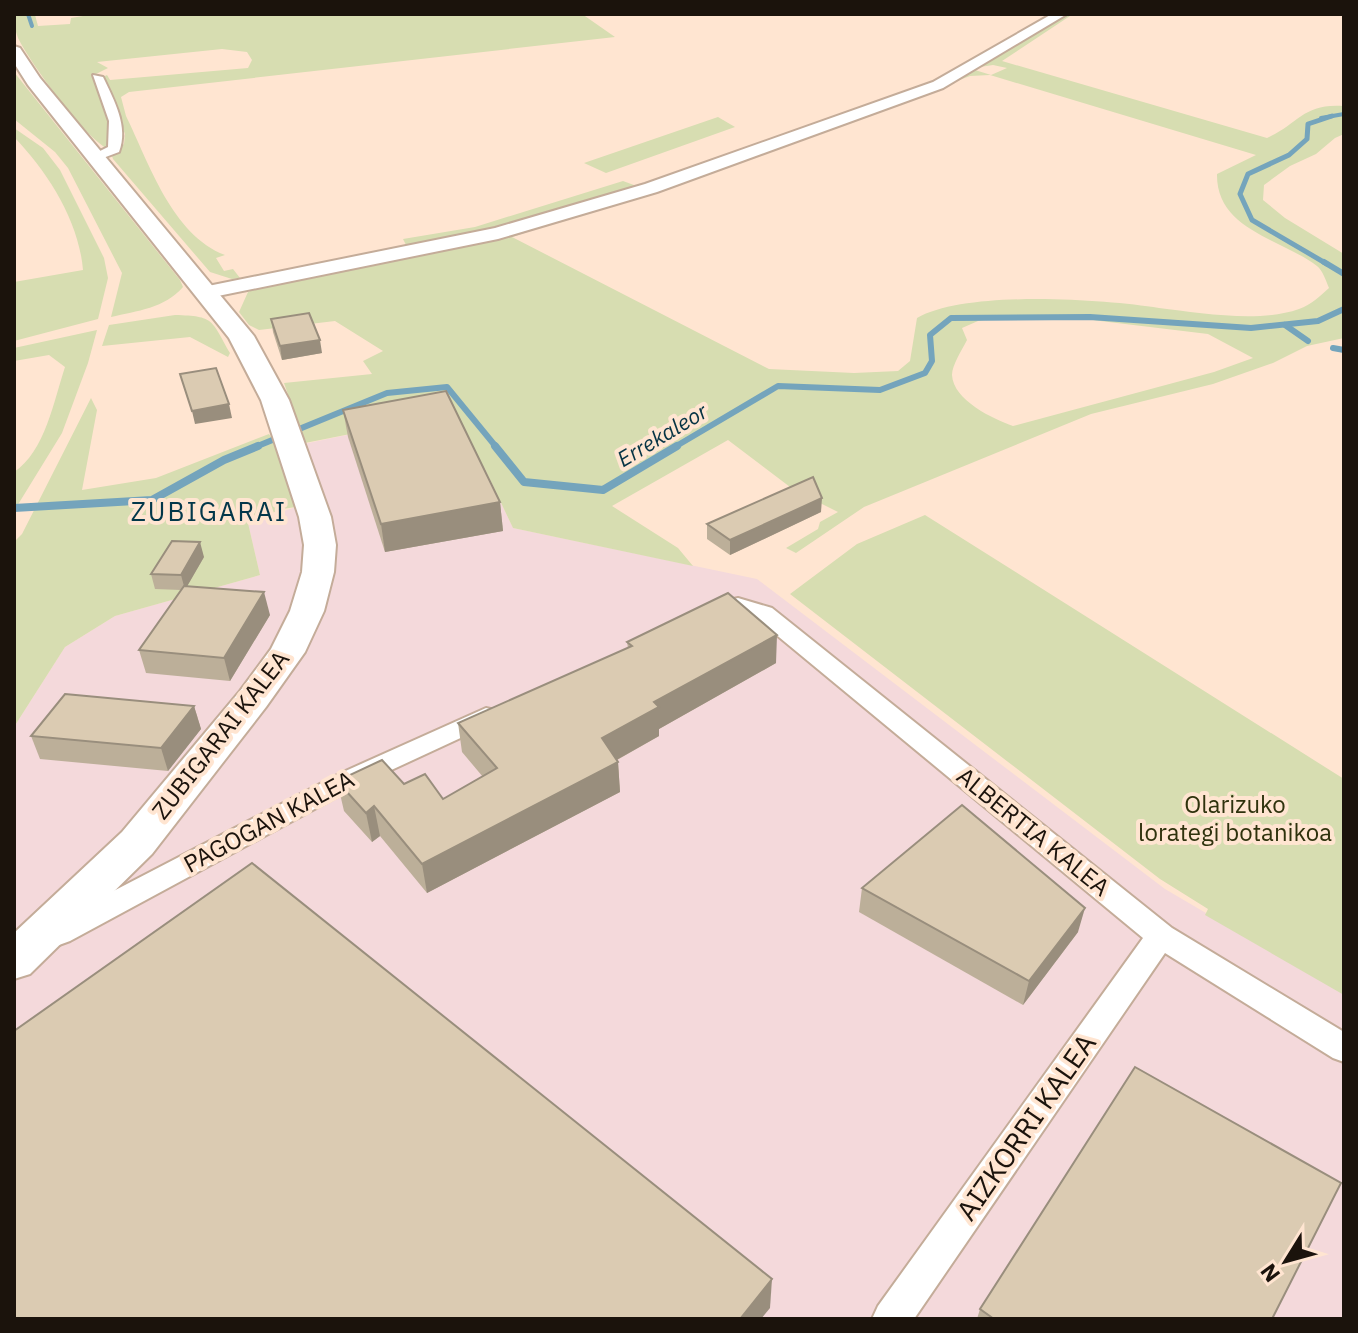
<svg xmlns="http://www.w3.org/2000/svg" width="1358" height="1333" font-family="'IBM Plex Sans',sans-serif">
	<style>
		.industrial { fill: #f4d9db }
		.green { fill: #d7ddb1; fill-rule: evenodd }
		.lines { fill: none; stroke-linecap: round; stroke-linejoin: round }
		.stream-far3 { stroke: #74a4bc; stroke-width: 4 }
		.stream-far2 { stroke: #74a4bc; stroke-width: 5 }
		.stream-far1 { stroke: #74a4bc; stroke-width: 6 }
		.stream { stroke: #74a4bc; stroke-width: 8 }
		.minor-casing { stroke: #c4ac99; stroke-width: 4 }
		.tertiary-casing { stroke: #c4ac99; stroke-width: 4 }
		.secondary-casing { stroke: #c4ac99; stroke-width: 4 }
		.minor { fill: #fff; fill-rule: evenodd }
		.tertiary { fill: #fff; fill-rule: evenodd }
		.secondary { fill: #fff; fill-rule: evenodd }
		.wall { fill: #bcaf99 }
		.shaded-wall { fill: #998e7d }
		.building { fill: #dbcbb2; stroke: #998e7d; stroke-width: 2 }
		.labels { text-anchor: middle; stroke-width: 8; stroke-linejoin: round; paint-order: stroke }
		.far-water-label { font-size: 22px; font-style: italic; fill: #063344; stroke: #ffe5d1 }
		.street-label { font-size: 24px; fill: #1b130c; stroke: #ffe5d1 }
		.park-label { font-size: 24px; fill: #2f320d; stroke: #ffe5d1 }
		.neighbourhood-label { font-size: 26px; letter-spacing: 2px; fill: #03374a; stroke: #ffe5d1 }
		.near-street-label { font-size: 28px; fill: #1b130c; stroke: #ffe5d1 }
	</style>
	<rect width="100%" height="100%" fill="#ffe5d1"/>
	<!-- industrial -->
	<path class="industrial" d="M451,413L485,469L513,528L757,579L1165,889L1344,994V1319H14V727L65,647L115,616L260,575L248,523L296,507L280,449Z"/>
	<!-- green -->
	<g class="green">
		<path d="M14,14H44L35,15L38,26L70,24L71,18L95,14H582L615,37L129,92L121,97L126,116C149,163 172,235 225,255L216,258L224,271L233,269L240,278L264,273L266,275L232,279L210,272L113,159L112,156L124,144L125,134L103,77L107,75L110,80L248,68L252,60L247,52L222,49L97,62L108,68L94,75L115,133L108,149C84,137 31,64 18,38C15,30 14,23 14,14Z"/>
		<path d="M1067,14H1073L1002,61L1267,138C1300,123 1303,103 1344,106V134L1335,138L1316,154L1290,166L1264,185L1263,200L1285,218L1344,254V338L1307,346L1273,363L1213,384L1091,414L864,507L796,553L786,548L818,529L820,522L838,512L794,490L728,440L612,506L678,548L693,566L513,528L485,469L451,414L305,443L284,383L372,374L363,361L383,351L335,321L259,330L249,325L239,312L248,292L271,283L523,229L942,86L975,70L991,75L1007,68L993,65L980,67ZM990,75L1256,155L1217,174C1216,230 1282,239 1317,266C1323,271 1326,281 1329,288C1321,295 1311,305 1299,309C1260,323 1200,313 1159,308C1100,299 967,290 917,318L910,361L898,371L854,373L769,369L512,237L740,163L970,76ZM1007,316L1092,320L1208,334L1253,358L1214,372L1013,426C993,419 953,400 952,375C952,365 962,350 967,340L962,328L978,321Z"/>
		<path d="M14,72L180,280L183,287C165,308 137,311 111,317L122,273L68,168L55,152L14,119Z"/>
		<path d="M718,117L735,127L606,173L584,163Z"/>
		<path d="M14,128L43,148L60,170L104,258L108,278L98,319L14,341V282L83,270C79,221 48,172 14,137Z"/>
		<path d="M623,181L642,188L523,223L407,247L403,239L475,227Z"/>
		<path d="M175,315C215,316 211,320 230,353L228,357L190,337L102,346L109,325Z"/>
		<path d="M97,330L88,363L62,433L14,511V472C45,452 54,400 65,367L49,355L14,361V348Z"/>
		<path d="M91,398L97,410L82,490L156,478L269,434L280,449L296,507L282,509L248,523L260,575L115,616L65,647L14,727V542L22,534Z"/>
		<path d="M925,515L1344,779V995L1205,915L1208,909L1160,879L790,594L857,544Z"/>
	</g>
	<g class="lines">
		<!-- stream-far3 -->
		<g class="stream-far3">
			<path d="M28,14L32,26"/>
			<path d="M1321,118L1344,114"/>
		</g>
		<!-- stream-far2 -->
		<path class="stream-far2" d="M1327,264L1252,220L1240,194L1248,174L1289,155L1307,139L1308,124L1332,116"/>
		<!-- stream-far1 -->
		<g class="stream-far1">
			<path d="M1324,262L1344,274"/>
			<path d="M1285,325L1308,341"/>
			<path d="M1333,348L1344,350"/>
			<path d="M253,448L387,393L447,387L497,448"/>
			<path d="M673,448L778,386L880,390L925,373L932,361L930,335L951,318L1090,317L1251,328L1318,321L1344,309"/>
		</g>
		<!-- stream -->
		<g class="stream">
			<path d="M495,446L524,482L603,490L677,446"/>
			<path d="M14,508L152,500L224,460L258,446"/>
		</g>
		<defs>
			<g id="minor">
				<path d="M93,75L103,77C114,100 129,127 119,152L95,161L88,157L108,147L109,121Z"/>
				<path d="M738,598L772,608L1172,928L1344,1032V1062L1333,1058L1165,953L914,1319H872L878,1306L1143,938L756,618C736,608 723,621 704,616L701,611L711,604Z"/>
				<path d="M486,708L495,710L499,716L495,722L359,785L70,941L59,945L48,941L44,933L48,925L341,773Z"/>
			</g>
			<path id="tertiary" d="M1052,14H1067L943,88L657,192L498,239L208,298L198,292L208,286L495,228L645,184L933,82Z"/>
			<path id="secondary" d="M14,46L20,48L40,78L254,336L289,400L331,517L336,545L334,572L324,611L305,652L266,707L152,854L30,974L14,979V933L122,832L240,691L271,649L290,611L302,572L304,545L299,517L261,400L229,338L28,85L14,63Z"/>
		</defs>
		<!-- minor casing -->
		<use href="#minor" class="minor-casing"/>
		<!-- tertiary casing -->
		<use href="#tertiary" class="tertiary-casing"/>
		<!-- secondary casing -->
		<use href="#secondary" class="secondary-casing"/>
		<!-- minor -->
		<use href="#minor" class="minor"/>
		<!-- tertiary -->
		<use href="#tertiary" class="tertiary"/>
		<!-- secondary -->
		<use href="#secondary" class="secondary"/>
	</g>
	<!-- wall -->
	<g class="wall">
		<path d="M271,319L322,353L282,360L273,332Z"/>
		<path d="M343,410L500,502L503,531L385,552L348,437Z"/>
		<path d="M821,512L730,555L707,539V524Z"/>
		<path d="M204,557L187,586L270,615L230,681L146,673L139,650L181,590L155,589L151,574Z"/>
		<path d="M627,642L776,663L659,729V736L617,760L618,762L620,792L427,893L380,836L372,842L344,811L337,781L404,784L443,799L483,777L462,752L458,723L628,648Z"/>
		<path d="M194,706L201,729L168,771L40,759L31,736Z"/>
		<path d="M862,888L1078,932L1023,1005L859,912Z"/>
		<path d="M980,1309L1272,1319H977Z"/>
	</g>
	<!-- shaded-wall -->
	<g class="shaded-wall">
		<path d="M320,340L322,353L282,360L280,346Z"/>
		<path d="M229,404L232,418L195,424L192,411Z"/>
		<path d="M822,498L821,512L730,555V540Z"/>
		<path d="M500,502L503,531L385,552L381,524Z"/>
		<path d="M200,542L204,557L185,590L181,575Z"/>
		<path d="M264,592L270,615L230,681L224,658Z"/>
		<path d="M777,635L776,663L659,729V736L604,767L602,738L654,702Z"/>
		<path d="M194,706L201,729L168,771L161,748Z"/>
		<path d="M618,762L620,792L427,893L422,864Z"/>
		<path d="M374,806L380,836L372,842L366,813Z"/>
		<path d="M1085,908L1078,932L1023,1005L1029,981Z"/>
		<path d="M772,1279L770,1308L761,1319H740Z"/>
	</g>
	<!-- building -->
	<g class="building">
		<path d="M309,313L320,340L280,346L271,319Z"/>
		<path d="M216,368L229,404L192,411L180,374Z"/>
		<path d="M446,391L500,502L381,524L343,410Z"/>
		<path d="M813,477L822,498L730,540L707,524Z"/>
		<path d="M172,541L200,542L181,575L151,574Z"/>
		<path d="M184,586L264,592L224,658L139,650Z"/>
		<path d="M728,593L777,635L654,702L659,707L602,738L618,762L422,864L374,806L366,813L337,781L382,760L404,784L425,774L443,799L497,768L458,723L632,646L627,642Z"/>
		<path d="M65,694L194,706L161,748L31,736Z"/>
		<path d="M962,805L1085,908L1029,981L862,888Z"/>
		<path d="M252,863L772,1279L740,1319H14V1031Z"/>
		<path d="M1135,1067L1341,1183L1272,1319H994L980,1309Z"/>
	</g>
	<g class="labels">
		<!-- far-water labels -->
		<g class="far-water-label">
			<text transform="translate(662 435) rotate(-31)" y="8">Errekaleor</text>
		</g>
		<!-- street labels -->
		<g class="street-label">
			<text transform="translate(221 735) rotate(-52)" y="8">ZUBIGARAI KALEA</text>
			<text transform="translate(269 822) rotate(-28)" y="8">PAGOGAN KALEA</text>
			<text transform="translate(1033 832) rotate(39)" y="8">ALBERTIA KALEA</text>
		</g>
		<!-- park labels -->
		<g class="park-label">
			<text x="1235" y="813">Olarizuko<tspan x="1235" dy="28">lorategi botanikoa</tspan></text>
		</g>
		<!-- neighbourhood labels -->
		<g class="neighbourhood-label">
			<text x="209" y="521">ZUBIGARAI</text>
		</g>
		<!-- near-street labels -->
		<g class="near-street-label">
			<text transform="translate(1026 1127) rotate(-55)" y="10">AIZKORRI KALEA</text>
		</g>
	</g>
	<!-- border -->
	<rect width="1358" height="1333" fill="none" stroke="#1b130c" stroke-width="32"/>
	<!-- north arrow -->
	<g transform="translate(1286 1261) rotate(233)" stroke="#ffe5d1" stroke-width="6" paint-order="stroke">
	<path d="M0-6L14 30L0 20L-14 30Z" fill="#1b130c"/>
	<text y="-12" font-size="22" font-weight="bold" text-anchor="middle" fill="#1b130c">N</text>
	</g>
</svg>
